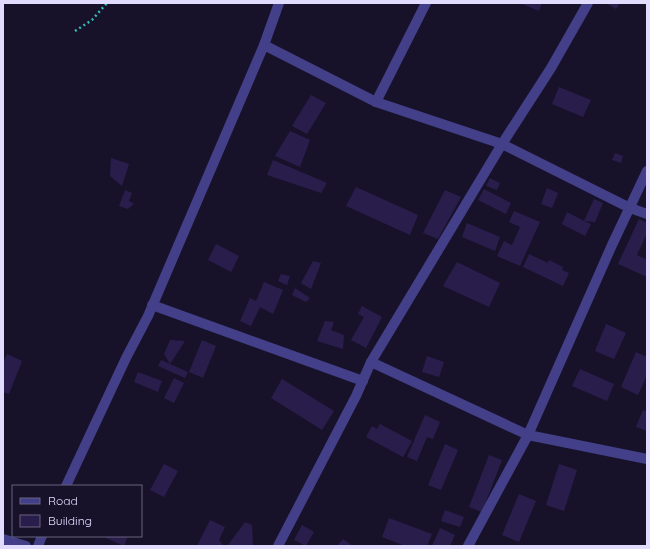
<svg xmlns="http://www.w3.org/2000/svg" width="650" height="549" font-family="Quicksand,sans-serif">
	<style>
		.building { fill: #291e4b }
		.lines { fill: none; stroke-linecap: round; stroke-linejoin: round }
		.path { stroke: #35bab5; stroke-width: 2.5; stroke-dasharray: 2 3; stroke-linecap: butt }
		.street { stroke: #433f88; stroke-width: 10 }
	</style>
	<rect width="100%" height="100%" fill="#17122a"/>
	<!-- building -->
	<g class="building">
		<path d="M520,3H542L539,11Z"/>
		<path d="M606,3H620L616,9Z"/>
		<path d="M559,87L591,100L583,117L552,104Z"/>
		<path d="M311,95L326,103L307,134L292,126Z"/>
		<path d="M290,131L310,140L300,167L275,156Z"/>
		<path d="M615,153L623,156L621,163L612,160Z"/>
		<path d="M111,158L129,164L122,186L110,176Z"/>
		<path d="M273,160L327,183L321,193L267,175Z"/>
		<path d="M490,178L500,183L497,190L486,186Z"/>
		<path d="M356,187L418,215L410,235L346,206Z"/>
		<path d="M547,188L558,193L552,208L541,204Z"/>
		<path d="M484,189L511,203L506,214L478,200Z"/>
		<path d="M125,190L132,193L129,201L134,204L128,209L119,206Z"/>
		<path d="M445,190L461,197L438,239L423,233Z"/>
		<path d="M594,199L603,203L595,222L584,221L591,224L585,236L562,224L567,212L584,221Z"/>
		<path d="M514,211L540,222L520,266L497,256L504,241L512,245L520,227L509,222Z"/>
		<path d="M639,219L647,223V233L637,255L647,260V277L618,264Z"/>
		<path d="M467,223L500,237L495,251L462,237Z"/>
		<path d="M216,244L239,256L231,272L208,260Z"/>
		<path d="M529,254L548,263L549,260L563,267L562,270L569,273L563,286L523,267Z"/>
		<path d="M313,261L321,263L311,289L301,283Z"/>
		<path d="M457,262L500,283L489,307L443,286Z"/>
		<path d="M281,274L290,276L287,285L278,281Z"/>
		<path d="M264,282L283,290L273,314L260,307L251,326L240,321L250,298L256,301Z"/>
		<path d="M295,288L310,298L306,302L292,295Z"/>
		<path d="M362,306L382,317L366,348L351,340L364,317L358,314Z"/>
		<path d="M325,321L334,322L331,330L344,335L343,349L317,341Z"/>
		<path d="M606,324L626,333L614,359L595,351Z"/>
		<path d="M170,340L185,341L170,364L164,354Z"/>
		<path d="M202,340L216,346L203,378L189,372Z"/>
		<path d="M636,352L647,357V375L638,395L621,387Z"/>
		<path d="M7,354L22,361L9,394L3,392V363Z"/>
		<path d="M427,356L444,362L439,377L422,372Z"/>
		<path d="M161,360L188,372L185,378L158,366Z"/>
		<path d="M580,369L614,384L607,401L572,386Z"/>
		<path d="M138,372L162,381L158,392L134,382Z"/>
		<path d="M174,378L184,383L174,403L164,398Z"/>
		<path d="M282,379L334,411L322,430L271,398Z"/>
		<path d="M643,410L647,412V431L636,427Z"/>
		<path d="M425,415L440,422L433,439L427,437L417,461L407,457Z"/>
		<path d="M380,424L412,441L403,457L366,437L372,426L377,429Z"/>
		<path d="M445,444L458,450L441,490L428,485Z"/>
		<path d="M489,455L502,460L482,512L469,507Z"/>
		<path d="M164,464L178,471L164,497L150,490Z"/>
		<path d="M559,464L577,470L564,511L546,505Z"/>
		<path d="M519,494L536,501L519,542L502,535Z"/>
		<path d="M445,510L464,517L460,527L441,521Z"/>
		<path d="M389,518L432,534L427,546H405L382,537Z"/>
		<path d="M210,520L225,527L219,540L223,545V546H197Z"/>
		<path d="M245,522L252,525L253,546H229L228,545Z"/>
		<path d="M302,525L314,532L306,546L294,540Z"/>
		<path d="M440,528L455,535L450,546H432Z"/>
		<path d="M107,536H128L124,546L106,538Z"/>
		<path d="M343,539L353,546H337Z"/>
	</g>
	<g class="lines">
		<!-- path -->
		<path class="path" d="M75,31L92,20L107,3"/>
		<!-- street -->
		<g class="street">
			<path d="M264,45L376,102L502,144L630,208L647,214"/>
			<path d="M376,102L426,3"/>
			<path d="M152,305L363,381"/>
			<path d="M371,362L528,435L647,459"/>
			<path d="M66,486L126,358L148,316L264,45L279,3"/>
			<path d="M3,539L26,546"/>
			<path d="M38,546L42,536"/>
			<path d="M278,546L356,396L371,362L502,144L551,68L588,3"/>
			<path d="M468,546L528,435L612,245L647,171"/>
		</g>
	</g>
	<!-- border -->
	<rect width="650" height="549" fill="none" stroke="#e1dcfe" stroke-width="8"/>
	<!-- legend -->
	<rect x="12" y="485" width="130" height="52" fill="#17122a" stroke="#68637f"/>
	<rect x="20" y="498" width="20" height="6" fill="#433f88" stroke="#68637f"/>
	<text x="48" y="505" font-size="12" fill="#e1dcfe">Road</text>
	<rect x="20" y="515" width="20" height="12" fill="#291e4b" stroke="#68637f"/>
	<text x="48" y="525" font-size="12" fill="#e1dcfe">Building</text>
</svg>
